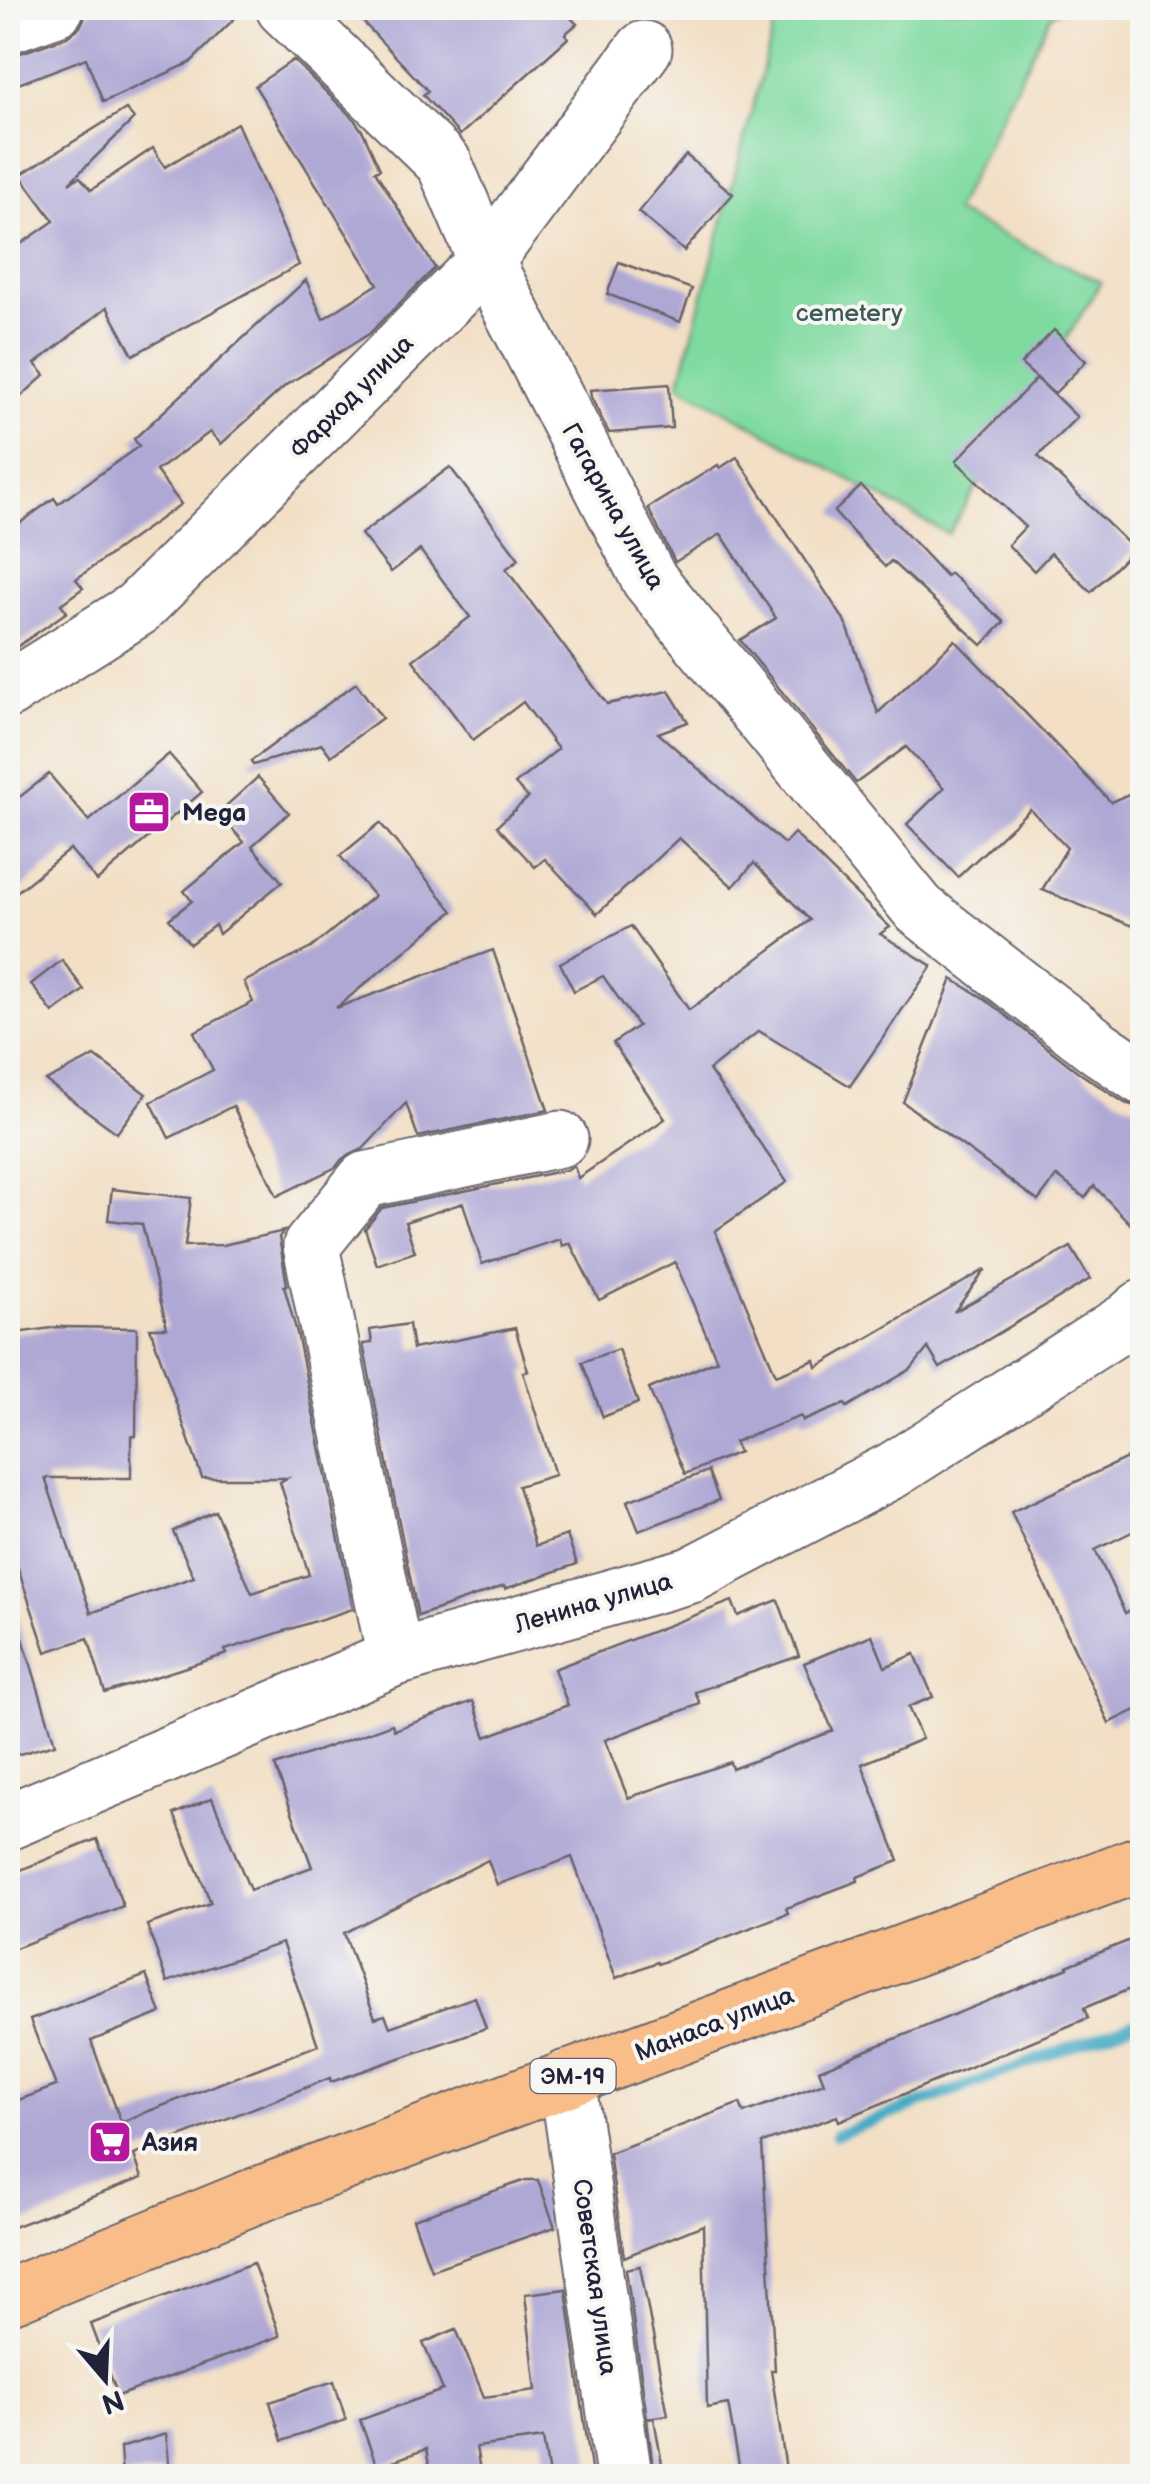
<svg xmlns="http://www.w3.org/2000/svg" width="1150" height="2484" font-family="'Balsamiq Sans',sans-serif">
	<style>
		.green { fill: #7fdaa0; stroke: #507e6e; stroke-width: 2.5 }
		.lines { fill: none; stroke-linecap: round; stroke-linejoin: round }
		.stream { stroke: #45abc4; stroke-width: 11 }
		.building { fill: #afa8d5 }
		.minor-casing { stroke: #6b646b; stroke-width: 59 }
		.major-casing { stroke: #6b646b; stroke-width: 59 }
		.minor { stroke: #fff; stroke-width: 55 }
		.major { stroke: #f8bd89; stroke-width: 55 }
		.labels { text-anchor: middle; stroke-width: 8; stroke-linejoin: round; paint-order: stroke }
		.shield { fill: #f6f6f2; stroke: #626272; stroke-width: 2.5 }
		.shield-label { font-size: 22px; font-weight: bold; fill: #22223b }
		.park-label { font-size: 25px; fill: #3e5959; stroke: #f6f6f2 }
		.street-label { font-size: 25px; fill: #22223b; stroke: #f6f6f2 }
		.poi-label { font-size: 25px; font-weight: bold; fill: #22223b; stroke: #f6f6f2; text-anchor: start }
	</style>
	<rect width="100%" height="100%" fill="#f6f6f2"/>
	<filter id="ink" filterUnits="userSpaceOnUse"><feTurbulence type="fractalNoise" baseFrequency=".01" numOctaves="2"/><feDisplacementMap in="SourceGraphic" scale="20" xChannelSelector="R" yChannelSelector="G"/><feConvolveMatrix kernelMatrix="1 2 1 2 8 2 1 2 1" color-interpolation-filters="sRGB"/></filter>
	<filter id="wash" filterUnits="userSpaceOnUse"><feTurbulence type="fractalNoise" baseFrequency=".0048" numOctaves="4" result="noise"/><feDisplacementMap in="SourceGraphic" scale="40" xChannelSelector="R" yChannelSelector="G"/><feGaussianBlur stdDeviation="2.25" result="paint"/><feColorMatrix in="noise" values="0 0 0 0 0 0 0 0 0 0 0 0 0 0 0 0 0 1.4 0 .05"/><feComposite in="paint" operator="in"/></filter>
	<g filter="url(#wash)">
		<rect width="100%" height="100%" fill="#f2dfc5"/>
		<!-- green -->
		<path class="green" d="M779,8H1065L1051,15L954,212L1101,282L948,534L679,385Z"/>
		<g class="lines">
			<!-- stream -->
			<path class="stream" d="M836,2135L1142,2020"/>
		</g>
		<g id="blocks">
			<!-- building -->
			<g class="building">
				<path d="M98,8H245L190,63L103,102L86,58L8,88V55L18,54L67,37L80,27L87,12Z"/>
				<path d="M350,8H561L577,24L565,34L568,38L460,135L423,95L428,91Z"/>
				<path d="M293,60L353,118L363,132L380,169L375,171L435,268L369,334L286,385L221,444L210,432L156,471L181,504L76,579L83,588L61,604L67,612L8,653V532L54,498L58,504L139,446L134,439L306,280L323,319L378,284L255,86Z"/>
				<path d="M126,109L134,119L69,183L80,177L91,190L153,148L165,167L237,123L299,265L133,355L107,307L35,364L45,375L8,408V253L54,221L20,175Z"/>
				<path d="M686,155L733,194L684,251L638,212Z"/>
				<path d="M619,262L692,289L680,322L607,294Z"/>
				<path d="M1054,330L1086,361L1054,394L1021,364Z"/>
				<path d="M1037,378L1077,417L1038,456L1134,549L1091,592L1051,553L1034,571L1008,545L1025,527L956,461Z"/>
				<path d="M669,384L672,428L609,433L591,397L590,390Z"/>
				<path d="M737,457L846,623L878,713L955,640L1111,802L1142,788V930L1042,890L1067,848L1030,809L958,877L907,824L944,788L906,747L856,783L740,640L776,618L721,534L675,562L648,508L718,465L720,468Z"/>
				<path d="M450,467L519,559L506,569L607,704L669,691L688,722L658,733L784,844L794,833L890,927L880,934L932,966L850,1086L759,1031L709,1070L787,1182L715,1231L776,1375L815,1360L817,1367L986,1269L954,1312L1071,1247L1090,1279L940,1368L928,1348L911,1369L847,1407L845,1404L803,1421L801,1416L734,1442L739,1452L685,1474L649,1389L717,1360L675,1262L599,1300L570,1243L562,1246L560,1239L482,1264L463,1203L405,1222L415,1252L377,1265L365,1229L382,1208L566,1170L574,1166L578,1178L665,1119L613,1043L638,1026L603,976L574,991L560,963L631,926L689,1010L810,920L754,863L733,887L679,838L597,914L545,859L535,867L497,826L528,798L515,784L558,749L523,702L473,740L413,660L470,617L420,550L391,572L361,534Z"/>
				<path d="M861,486L946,576L950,573L1004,622L982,645L891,561L885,567L834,512Z"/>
				<path d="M356,683L382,718L331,756L322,744L253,765L251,761Z"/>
				<path d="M169,754L202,792L97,881L70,849L8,899V806L49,774L89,821Z"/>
				<path d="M258,777L289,813L252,846L282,882L219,934L215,925L190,944L169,919L192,901L184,891L244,842L218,813Z"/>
				<path d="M380,823L453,911L336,1008L493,950L548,1110L418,1137L406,1103L363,1149L342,1159L336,1167L277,1196L233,1106L169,1138L151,1102L213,1070L194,1032L253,1002L244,982L311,948L374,896L340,856Z"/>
				<path d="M62,960L84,990L53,1013L31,984Z"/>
				<path d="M952,979L982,997L1081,1074L1125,1103L1142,1108V1236L1094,1186L1085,1198L1057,1176L1038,1201L903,1102Z"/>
				<path d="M95,1056L146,1094L117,1133L46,1081Z"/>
				<path d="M112,1189L191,1198L185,1246L223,1245L284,1231L279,1237L287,1285L284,1286L297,1333L353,1609L225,1650L227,1654L105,1693L88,1638L46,1652L8,1539V1334L59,1327L137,1328L136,1436H131V1478H45L91,1613L194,1577L173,1531L215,1511L252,1593L309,1575L280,1482L287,1478H202L150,1328H167L142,1224L108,1220Z"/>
				<path d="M409,1324L413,1349L515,1328L528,1371L523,1372L555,1475L518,1486L536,1546L567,1535L577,1564L505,1589L504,1586L418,1616L363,1344L372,1343L370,1330Z"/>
				<path d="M618,1349L638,1403L603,1417L582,1362Z"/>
				<path d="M1142,1451V1527L1095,1550L1125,1613L1142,1605V1707L1109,1723L1011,1512Z"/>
				<path d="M708,1471L719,1500L639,1531L627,1501Z"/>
				<path d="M778,1600L799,1656L695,1692L700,1704L605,1740L628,1798L730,1762L732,1769L833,1731L804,1663L872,1635L885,1667L915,1654L933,1697L908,1707L922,1739L862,1764L899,1861L857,1877L858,1881L786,1908L788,1913L658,1964L657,1962L616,1978L572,1857L497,1885L488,1860L344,1933L375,2018L385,2015L390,2027L475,1997L486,2028L331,2082L330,2078L134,2155L142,2178L8,2229V2104L56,2086L30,2020L146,1975L161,2013L91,2041L121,2122L318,2045L282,1943L167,1982L147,1925L211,1903L174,1814L212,1798L250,1890L312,1867L275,1766L392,1724L394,1730L473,1701L486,1737L568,1705L554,1669L732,1601L738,1616Z"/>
				<path d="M15,1612L55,1744L16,1755L8,1727V1613Z"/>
				<path d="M97,1839L123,1906L8,1951V1875Z"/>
				<path d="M1142,1935V1984L1084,2008L1088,2018L839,2121L837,2116L762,2143L775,2370H771L787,2476H741L728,2404L707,2408L703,2225L624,2257L609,2153L740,2103L744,2113L824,2083L819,2070L1068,1968L1067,1966Z"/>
				<path d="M526,2180H538L555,2227L431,2270L413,2219Z"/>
				<path d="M253,2263L280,2336L118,2396L91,2324Z"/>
				<path d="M640,2266L668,2415L647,2418L626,2269Z"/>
				<path d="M566,2289L592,2476H549L543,2438L476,2447L481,2476H431L426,2449L377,2467L360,2420L443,2390L423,2343L456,2329L484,2397L536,2390L525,2294Z"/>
				<path d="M334,2381L346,2420L282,2441L270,2402Z"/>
				<path d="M654,2418L664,2476H654L647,2419Z"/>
				<path d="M166,2434L170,2472L122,2476L120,2448Z"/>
			</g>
		</g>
	</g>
	<g filter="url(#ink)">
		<use href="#blocks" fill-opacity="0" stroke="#6b646b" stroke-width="2.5"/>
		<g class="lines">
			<defs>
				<g id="minor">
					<path d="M284,8L444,163L486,261L649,579L919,909L1099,1048L1142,1077"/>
					<path d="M8,25L56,8"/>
					<path d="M8,690L137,609L486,261L644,49"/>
					<path d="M395,1658L311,1246L365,1180L560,1139"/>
					<path d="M8,1822L395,1658L691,1575L893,1470L1128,1320L1142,1308"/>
					<path d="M567,2078L624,2476"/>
				</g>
				<path id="major" d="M8,2297L250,2198L1142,1863"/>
			</defs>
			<!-- minor casing -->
			<use href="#minor" class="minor-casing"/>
			<!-- major casing -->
			<use href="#major" class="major-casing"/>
			<!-- minor -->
			<use href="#minor" class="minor"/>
			<!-- major -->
			<use href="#major" class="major"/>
		</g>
	</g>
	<!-- icons -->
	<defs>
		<symbol id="office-square" viewBox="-11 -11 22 22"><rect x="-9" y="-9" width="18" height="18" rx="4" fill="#b5179e" stroke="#f6f6f2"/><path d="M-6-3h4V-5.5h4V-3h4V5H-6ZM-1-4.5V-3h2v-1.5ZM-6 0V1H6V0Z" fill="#fff"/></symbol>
		<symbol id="supermarket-square" viewBox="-11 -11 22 22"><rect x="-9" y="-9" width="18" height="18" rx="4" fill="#b5179e" stroke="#f6f6f2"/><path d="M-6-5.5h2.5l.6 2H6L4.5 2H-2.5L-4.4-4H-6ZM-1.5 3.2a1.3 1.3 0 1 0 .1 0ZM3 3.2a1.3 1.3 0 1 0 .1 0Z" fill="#fff"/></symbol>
	</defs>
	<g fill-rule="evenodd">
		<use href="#office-square" x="124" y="787" width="50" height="50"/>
		<use href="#supermarket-square" x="85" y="2117" width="50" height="50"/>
	</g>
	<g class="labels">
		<!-- shield labels -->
		<rect class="shield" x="530.5" y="2059" width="85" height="34" rx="8"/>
		<g class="shield-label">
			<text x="573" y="2084">ЭМ-19</text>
		</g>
		<!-- park labels -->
		<g class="park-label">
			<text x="849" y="321">cemetery</text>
		</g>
		<!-- street labels -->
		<g class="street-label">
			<text transform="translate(351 396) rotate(-45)" y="9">Фарход улица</text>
			<text transform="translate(614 506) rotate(61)" y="9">Гагарина улица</text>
			<text transform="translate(593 1602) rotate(-16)" y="9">Ленина улица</text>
			<text transform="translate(714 2023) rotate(-21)" y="9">Манаса улица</text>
			<text transform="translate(596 2277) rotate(82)" y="9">Советская улица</text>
		</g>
		<!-- poi labels -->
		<g class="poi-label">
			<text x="182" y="821">Mega</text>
			<text x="142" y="2151">Азия</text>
		</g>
	</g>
	<!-- margin -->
	<rect width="1150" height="2484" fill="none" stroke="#f6f6f2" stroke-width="40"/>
	<!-- north arrow -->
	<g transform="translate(105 2379) rotate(161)" stroke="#f6f6f2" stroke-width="8" paint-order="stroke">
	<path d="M0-8L18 38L0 25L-18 38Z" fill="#22223b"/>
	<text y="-15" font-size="28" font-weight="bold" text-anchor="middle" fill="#22223b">N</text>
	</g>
</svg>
